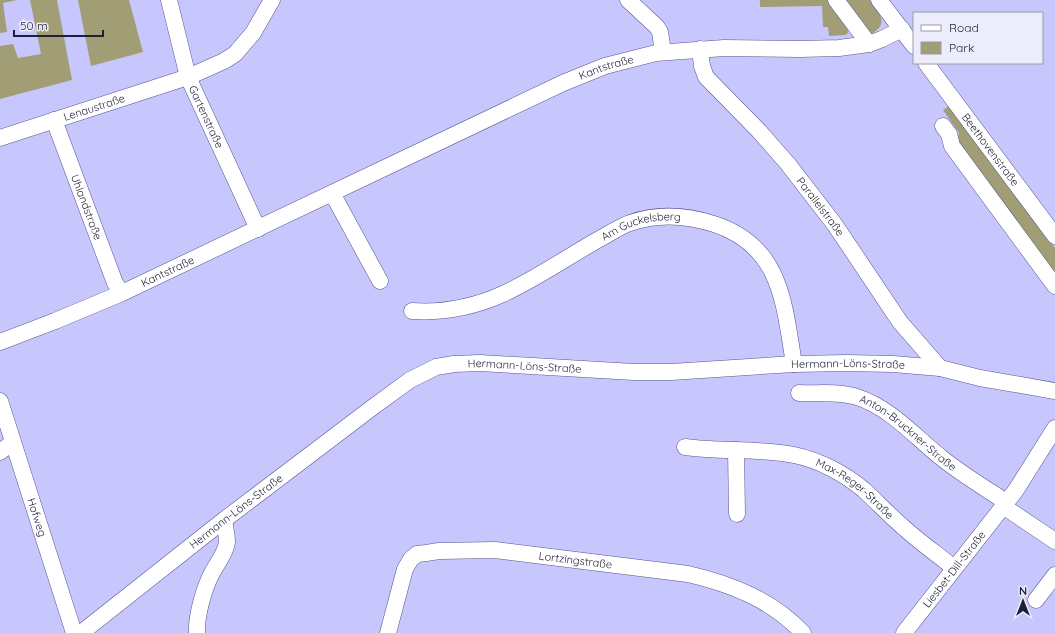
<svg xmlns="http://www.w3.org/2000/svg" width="1055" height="633" font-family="Quicksand,sans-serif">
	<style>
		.green { fill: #a19e75 }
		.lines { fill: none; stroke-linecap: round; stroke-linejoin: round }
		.minor-casing { stroke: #575490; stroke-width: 17 }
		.minor { stroke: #fff; stroke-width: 16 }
		.labels { text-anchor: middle; stroke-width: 3; stroke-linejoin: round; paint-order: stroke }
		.street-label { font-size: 11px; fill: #1f1e38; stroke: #ececfa }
	</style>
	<rect width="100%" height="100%" fill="#c7c7fd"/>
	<!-- green -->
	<g class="green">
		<path d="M0,0H17L3,3L7,32L0,33Z"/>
		<path d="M30,0H57L72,80L0,99V46L13,44L18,58L41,54Z"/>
		<path d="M78,0H129L143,52L91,66Z"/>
		<path d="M759,0H828L847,25L848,33L845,35L829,36L828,27H823L822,6L760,7V1Z"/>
		<path d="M845,0H870C879,13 890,24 871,34Z"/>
		<path d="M949,106L1055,248V273L957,140L959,133L943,110Z"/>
	</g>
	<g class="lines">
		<defs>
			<g id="minor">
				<path id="s1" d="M169,0L188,77L258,229"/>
				<path d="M628,0L657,27L660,32L663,52"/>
				<path d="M836,0L869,44"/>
				<path d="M879,0L914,46"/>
				<path id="s2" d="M700,49L702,66L706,77L759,131L788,164L835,225L900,322L940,368"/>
				<path id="s3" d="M926,63L1055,236"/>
				<path id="s4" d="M54,120L115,283L122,293"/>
				<path d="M943,126L949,134L952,146L1055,286"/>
				<path id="s5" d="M0,138L188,77L224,61L235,54L253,33L272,0"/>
				<path d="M332,193L380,281"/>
				<path id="s6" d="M412,311C443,313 474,307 503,294C538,278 570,255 603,237C612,232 621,226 630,223C658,213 686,215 714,224C782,246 784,304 794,364"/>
				<path id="s7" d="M0,342L55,321L122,293L563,83L605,66L656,53L724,48L800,49L839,48L869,44L882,39L902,29"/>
				<path id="s8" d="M799,393C817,394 839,391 857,397C891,408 915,437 943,459C963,475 985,488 1006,502"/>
				<path id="s9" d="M0,401L74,633"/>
				<path id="s10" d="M685,447C721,452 758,448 794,455C819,460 845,474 864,490C877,502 889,515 902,526C918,541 937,554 954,568"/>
				<path d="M736,450L737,514"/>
				<path d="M0,452L13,442"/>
				<path d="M1003,506L1055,541"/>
				<path d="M1036,600L1055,575"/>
				<path id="s11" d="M81,633L224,520L373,407L410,380L436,367L454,364L480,363L634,372H671L794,364L847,363L893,364L940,368L980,378L1055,391"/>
				<path d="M197,633C196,616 204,588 212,573C217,563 226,553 227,542C227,535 225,527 224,520"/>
				<path id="s12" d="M388,633L405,569L411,559L417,554L426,553L439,551L495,550L688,574C731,584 772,600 803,633"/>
				<path id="s13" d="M904,633L1016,490L1055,428"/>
			</g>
		</defs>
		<!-- minor casing -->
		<use href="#minor" class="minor-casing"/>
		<!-- minor -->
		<use href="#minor" class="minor"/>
	</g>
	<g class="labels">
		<!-- street labels -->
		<g class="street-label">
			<text dy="4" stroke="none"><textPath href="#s7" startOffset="666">Kantstraße</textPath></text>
			<text dy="4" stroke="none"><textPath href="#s5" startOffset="99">Lenaustraße</textPath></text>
			<text dy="4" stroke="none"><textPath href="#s1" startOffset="123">Gartenstraße</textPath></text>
			<text dy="4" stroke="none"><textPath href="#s3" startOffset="108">Beethovenstraße</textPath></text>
			<text dy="4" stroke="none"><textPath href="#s4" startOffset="93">Uhlandstraße</textPath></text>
			<text dy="4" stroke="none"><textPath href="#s2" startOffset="202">Parallelstraße</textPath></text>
			<text dy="4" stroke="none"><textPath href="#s6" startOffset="249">Am Guckelsberg</textPath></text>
			<text dy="4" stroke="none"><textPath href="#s7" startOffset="182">Kantstraße</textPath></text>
			<text dy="4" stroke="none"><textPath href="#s11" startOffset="857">Hermann-Löns-Straße</textPath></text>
			<text dy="4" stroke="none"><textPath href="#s11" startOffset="533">Hermann-Löns-Straße</textPath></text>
			<text dy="4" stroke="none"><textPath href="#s8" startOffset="121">Anton-Bruckner-Straße</textPath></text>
			<text dy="4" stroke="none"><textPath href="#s10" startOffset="180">Max-Reger-Straße</textPath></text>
			<text dy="4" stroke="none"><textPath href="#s11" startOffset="197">Hermann-Löns-Straße</textPath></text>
			<text dy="4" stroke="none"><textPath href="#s9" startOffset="122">Hofweg</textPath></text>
			<text dy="4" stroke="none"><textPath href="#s12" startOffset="245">Lortzingstraße</textPath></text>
			<text dy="4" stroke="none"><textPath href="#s13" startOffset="81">Liesbet-Dill-Straße</textPath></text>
		</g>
	</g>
	<!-- legend -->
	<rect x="913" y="12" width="130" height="52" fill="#ececfa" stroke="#9a9aac"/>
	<rect x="921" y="25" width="20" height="6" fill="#ffffff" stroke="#9a9aac"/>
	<text x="949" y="32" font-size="12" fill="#1f1e38">Road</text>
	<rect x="921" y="42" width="20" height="12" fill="#a19e75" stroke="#9a9aac"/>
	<text x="949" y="52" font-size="12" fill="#1f1e38">Park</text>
	<!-- north arrow -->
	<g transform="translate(1023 601)" stroke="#ececfa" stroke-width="3" paint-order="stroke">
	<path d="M0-3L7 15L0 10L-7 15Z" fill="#1f1e38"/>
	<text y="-6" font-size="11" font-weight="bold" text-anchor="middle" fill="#1f1e38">N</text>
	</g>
	<!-- scale -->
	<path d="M14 30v6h89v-6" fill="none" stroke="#1f1e38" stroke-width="2"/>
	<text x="20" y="30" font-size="12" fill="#1f1e38" stroke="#ececfa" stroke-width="3" paint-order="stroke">50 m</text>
</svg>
